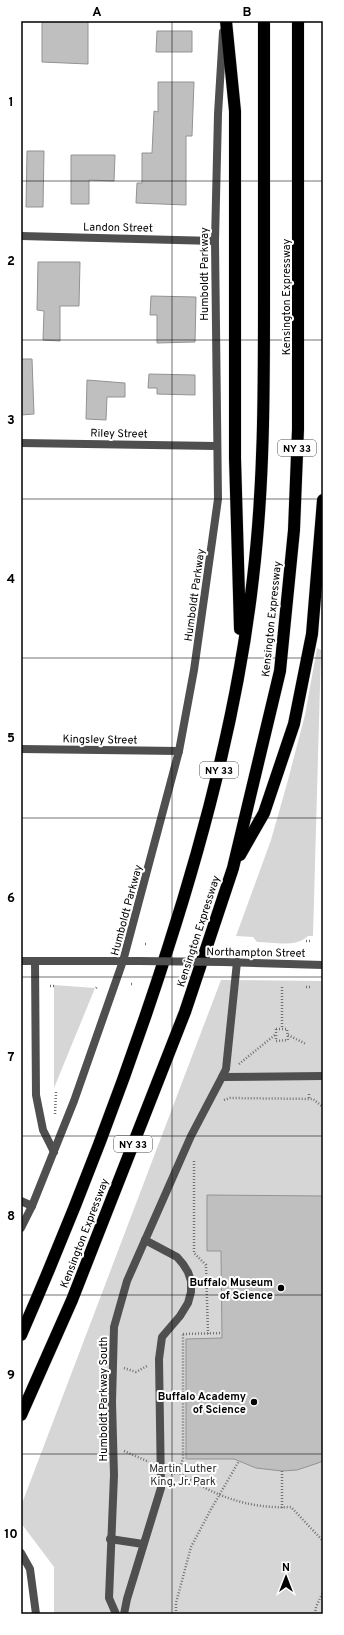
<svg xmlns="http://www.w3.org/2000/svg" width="344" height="1635" font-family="Overpass,sans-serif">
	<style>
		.green { fill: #d6d6d6 }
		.building { fill: #bfbfbf; stroke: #939393 }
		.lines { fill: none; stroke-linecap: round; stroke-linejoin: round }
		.highway-casing { stroke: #dbdbdb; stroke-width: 13 }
		.path { stroke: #717171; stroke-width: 2.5; stroke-dasharray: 1 2; stroke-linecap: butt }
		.lane { stroke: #4f4f4f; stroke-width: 8 }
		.street { stroke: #4f4f4f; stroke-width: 8 }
		.highway { stroke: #000; stroke-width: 12 }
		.street-bridge { stroke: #4f4f4f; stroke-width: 8 }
		.grid { fill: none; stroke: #000; stroke-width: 1; stroke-opacity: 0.55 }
		.poi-dot { fill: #000; stroke: #fff; stroke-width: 1.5 }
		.labels { text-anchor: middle; stroke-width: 4; stroke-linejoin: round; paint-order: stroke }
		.shield { fill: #fff; stroke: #4c4c4c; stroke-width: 1 }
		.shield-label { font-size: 10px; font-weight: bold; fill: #000 }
		.street-label { font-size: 11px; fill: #000; stroke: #fff }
		.poi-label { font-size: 11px; font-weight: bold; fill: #000; stroke: #fff; text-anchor: end }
		.park-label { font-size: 11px; fill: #2d2d2d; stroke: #fff }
		.neatline { fill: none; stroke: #000; stroke-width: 1.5 }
		.grid-label { font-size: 13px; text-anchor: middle; font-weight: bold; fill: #000 }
	</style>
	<rect width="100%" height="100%" fill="#fff"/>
	<!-- green -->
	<g class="green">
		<path d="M317,648L321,650L313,936H308C296,948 273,942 257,942L253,937L236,936L271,840L288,780L305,715Z"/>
		<path d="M221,980L323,981V1614H54V1567L21,1523V1506Z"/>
		<path d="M54,985L95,988L54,1088Z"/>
	</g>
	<!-- building -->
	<g class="building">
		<path d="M42,21H88V64L42,62Z"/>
		<path d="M157,31H192V52H156Z"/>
		<path d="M158,82H194L192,136H186V205L136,203L137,183H142V153H152L154,111L158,112Z"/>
		<path d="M27,151H44L43,207H26Z"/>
		<path d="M71,155H115L114,181L89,180V204H71Z"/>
		<path d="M38,262H80L79,306H60V341L43,340L44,311L37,310Z"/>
		<path d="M151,296L196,297L195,342L157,343V315H150Z"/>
		<path d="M21,359H32L34,414L21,415Z"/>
		<path d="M149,374L195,375V395L157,394V388H148Z"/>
		<path d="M87,380L125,383V397H107L106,420L86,419Z"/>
		<path d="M207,1195L323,1196V1461L318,1463L297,1470L282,1471L256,1468L234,1459H186V1339L222,1338L221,1251H207Z"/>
	</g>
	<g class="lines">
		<defs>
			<g id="highway">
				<path d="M226,21L235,111V458L240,629"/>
				<path d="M240,855L264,813L294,724L312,634L323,500"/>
				<path d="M21,1335C76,1209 126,1079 168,948C207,827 239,704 253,578C264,485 264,393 264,300C264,207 264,114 264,21"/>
				<path d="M21,1415L72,1300L185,1012L233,868L280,671L294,530L298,429V21"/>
			</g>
		</defs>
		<!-- highway casing -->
		<use href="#highway" class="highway-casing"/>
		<!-- path -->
		<g class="path">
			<path d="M306,941H311"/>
			<path d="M145,944H148"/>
			<path d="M131,984H133"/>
			<path d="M50,986H55"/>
			<path d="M282,987V1029"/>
			<path d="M306,987H311"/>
			<path d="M96,988L97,987"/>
			<path d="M276,1029H287L288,1040L276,1041Z"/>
			<path d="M288,1035L306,1044"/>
			<path d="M239,1064L276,1034"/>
			<path d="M309,1094V1099"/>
			<path d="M224,1100L230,1098L313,1099L323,1107"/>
			<path d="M55,1114L56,1092"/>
			<path d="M194,1161V1253L206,1265L208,1334"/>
			<path d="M183,1334L222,1333"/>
			<path d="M124,1368L136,1372L147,1366"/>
			<path d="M124,1451L149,1462"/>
			<path d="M179,1473L183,1458V1334"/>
			<path d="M171,1474L179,1473C215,1496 248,1509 291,1507L323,1541"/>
			<path d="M282,1508V1471"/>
			<path d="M176,1614V1603L191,1547L210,1511L239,1461"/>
			<path d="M315,1614L316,1607L323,1592"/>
		</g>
		<!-- lane -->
		<g class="lane">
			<path d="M21,1201L32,1206"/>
			<path d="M110,1539L143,1544"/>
			<path d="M116,1614L109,1598L114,1475L112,1402L114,1327L127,1281L191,1136L222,1077"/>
			<path d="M124,1614L127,1599L161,1488L159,1359L162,1337L180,1316L188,1303L191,1292V1281L188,1272L183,1264L177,1257L145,1240"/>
		</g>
		<!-- street -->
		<g class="street">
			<path d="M21,236L215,241"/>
			<path d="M21,443L216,446"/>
			<path d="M21,749L179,751"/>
			<path d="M21,961H139"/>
			<path d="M35,961L36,1095L43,1130L54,1152"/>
			<path d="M223,962L323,965"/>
			<path d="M237,962L226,1069L222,1077L323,1076"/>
			<path d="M21,1228L32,1206L74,1101L123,961L179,751L194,670L218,499L215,241L218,114L223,32"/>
			<path d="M21,1553L30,1569L36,1614"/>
		</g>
		<!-- highway -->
		<use href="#highway" class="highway"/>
		<!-- street-bridge -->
		<path class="street-bridge" d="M139,961L223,962"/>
	</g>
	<!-- grid -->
	<path class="grid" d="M172,21V1614M21,181H323M21,340H323M21,499H323M21,658H323M21,818H323M21,977H323M21,1136H323M21,1295H323M21,1454H323"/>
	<!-- markers -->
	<g class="poi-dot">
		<circle cx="281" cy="1288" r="4"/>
		<circle cx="254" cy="1402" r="4"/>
	</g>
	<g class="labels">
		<!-- shield labels -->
		<g class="shield">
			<rect x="278" y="440" width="38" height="16" rx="3"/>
			<rect x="200" y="762" width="38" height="16" rx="3"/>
			<rect x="114" y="1136" width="38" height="16" rx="3"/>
		</g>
		<g class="shield-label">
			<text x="297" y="452">NY 33</text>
			<text x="219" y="774">NY 33</text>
			<text x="133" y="1148">NY 33</text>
		</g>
		<!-- street labels -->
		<g class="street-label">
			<text transform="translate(118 227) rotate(1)" y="4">Landon Street</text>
			<text transform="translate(204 274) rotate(-90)" y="4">Humboldt Parkway</text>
			<text transform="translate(286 297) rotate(-90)" y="4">Kensington Expressway</text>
			<text transform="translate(119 433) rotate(1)" y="4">Riley Street</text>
			<text transform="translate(194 595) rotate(-82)" y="4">Humboldt Parkway</text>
			<text transform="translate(271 619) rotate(-84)" y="4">Kensington Expressway</text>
			<text transform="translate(100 739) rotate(1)" y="4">Kingsley Street</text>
			<text transform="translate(126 910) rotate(-75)" y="4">Humboldt Parkway</text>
			<text transform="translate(198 931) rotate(-72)" y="4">Kensington Expressway</text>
			<text transform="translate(256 952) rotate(1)" y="4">Northampton Street</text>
			<text transform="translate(84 1233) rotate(-69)" y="4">Kensington Expressway</text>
			<text transform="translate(103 1399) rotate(-90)" y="4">Humboldt Parkway South</text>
		</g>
		<!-- poi labels -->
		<g class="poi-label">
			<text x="273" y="1286">Buffalo Museum<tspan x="273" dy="13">of Science</tspan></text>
			<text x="246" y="1400">Buffalo Academy<tspan x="246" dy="13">of Science</tspan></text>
		</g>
		<!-- park labels -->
		<g class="park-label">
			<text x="183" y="1472">Martin Luther<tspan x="183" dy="13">King, Jr. Park</tspan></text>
		</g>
	</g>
	<!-- border -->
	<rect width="344" height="1635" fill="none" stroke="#ffffff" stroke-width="44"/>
	<!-- north arrow -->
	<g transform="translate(286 1577)" stroke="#ffffff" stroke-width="3" paint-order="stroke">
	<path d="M0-3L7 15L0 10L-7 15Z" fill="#000000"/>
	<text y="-6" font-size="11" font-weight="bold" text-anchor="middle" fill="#000000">N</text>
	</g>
	<rect x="22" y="22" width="300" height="1591" class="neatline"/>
	<g class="grid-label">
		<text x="97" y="16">A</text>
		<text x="247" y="16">B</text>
		<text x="11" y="106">1</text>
		<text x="11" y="265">2</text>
		<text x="11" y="424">3</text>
		<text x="11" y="583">4</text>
		<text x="11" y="742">5</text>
		<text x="11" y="902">6</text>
		<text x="11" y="1061">7</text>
		<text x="11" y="1220">8</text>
		<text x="11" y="1379">9</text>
		<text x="11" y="1538">10</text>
	</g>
</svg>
